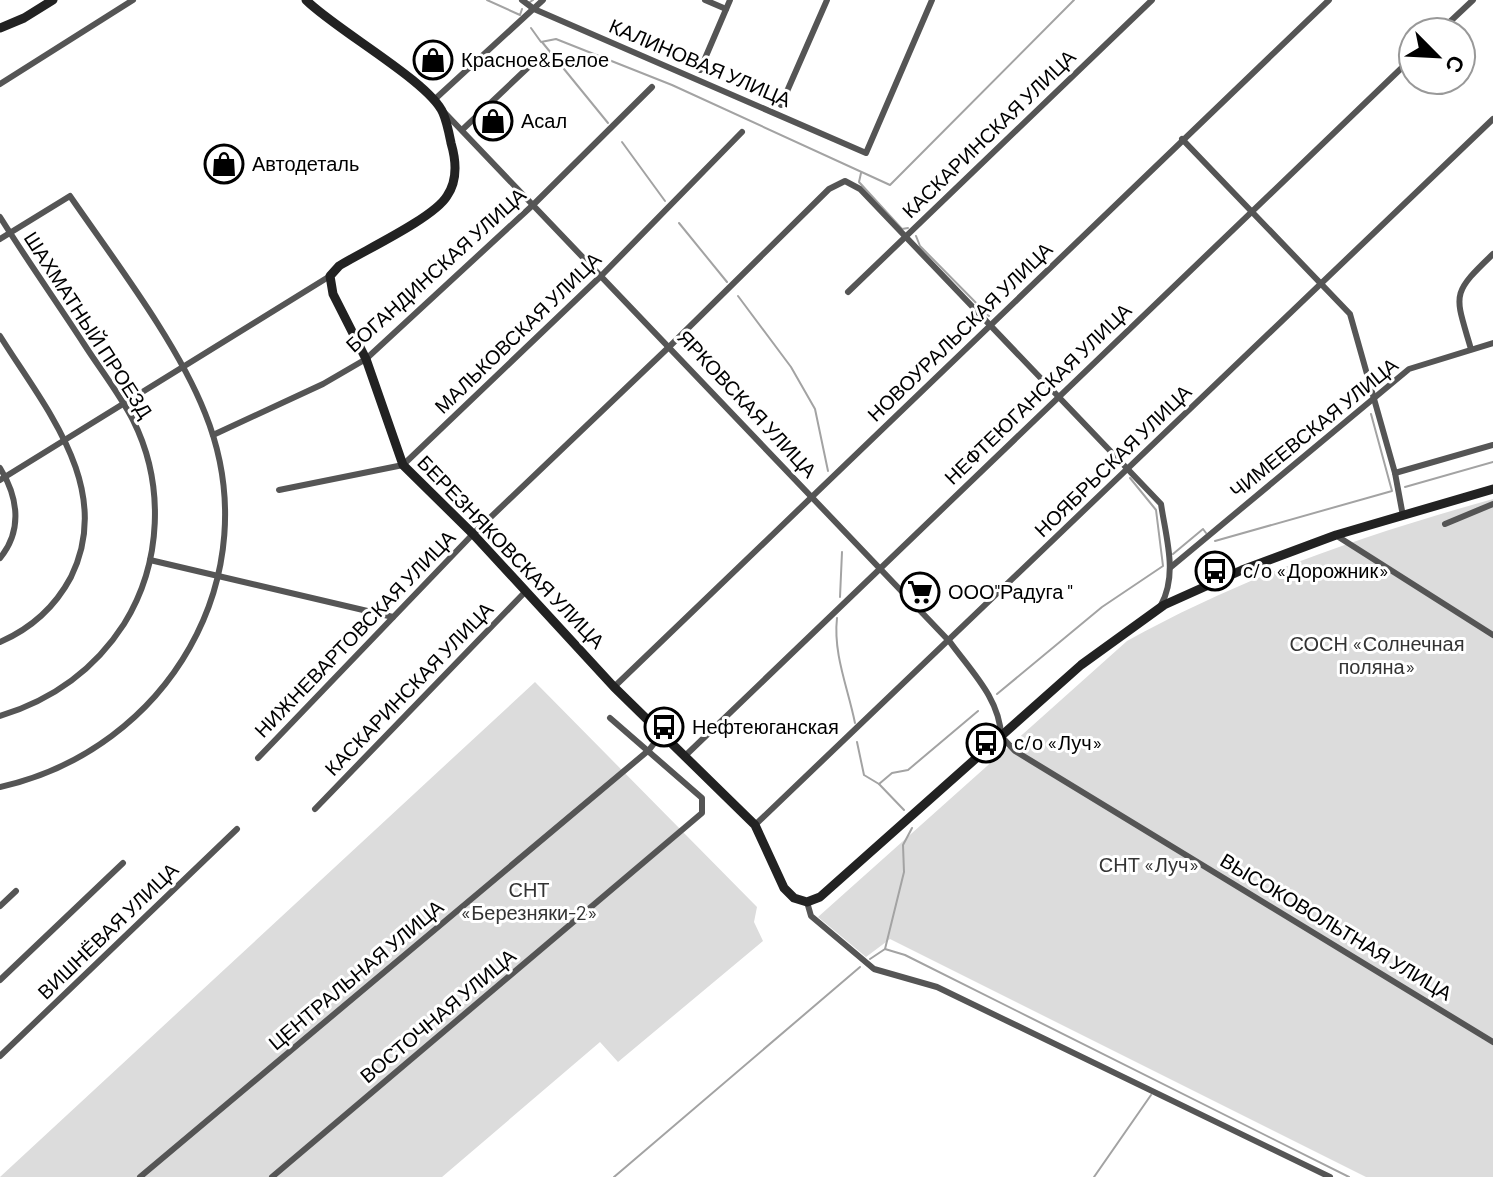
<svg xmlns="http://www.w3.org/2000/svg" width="1493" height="1177" font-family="Barlow,sans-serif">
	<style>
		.garden { fill: #dcdcdc }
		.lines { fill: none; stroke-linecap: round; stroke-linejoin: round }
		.stream { stroke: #a3a3a3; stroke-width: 2 }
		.street { stroke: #555; stroke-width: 6 }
		.secondary { stroke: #222; stroke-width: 9 }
		.labels { text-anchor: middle; stroke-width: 6; stroke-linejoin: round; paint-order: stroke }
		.poi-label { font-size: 20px; fill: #000; stroke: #fff; text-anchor: start }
		.street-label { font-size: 20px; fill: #000; stroke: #fff }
		.park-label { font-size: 20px; fill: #333; stroke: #fff }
	</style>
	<rect width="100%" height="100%" fill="#fff"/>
	<!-- garden -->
	<g class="garden">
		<path d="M1493,499V1177H1366L890,939L866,957L818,917L1127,641C1244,576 1364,535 1493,499Z"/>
		<path d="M535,682L757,907L754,922L763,941L618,1062L600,1042L442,1177H0Z"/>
	</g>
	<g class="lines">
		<!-- stream -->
		<g class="stream">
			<path d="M487,0L520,15L522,9"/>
			<path d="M530,2L533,0"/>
			<path d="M531,28L541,42L556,39L672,85L890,185L1074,0"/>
			<path d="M542,42L608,123"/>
			<path d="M622,142L665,201"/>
			<path d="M861,173L859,182L902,229L908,228"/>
			<path d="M679,223L727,282"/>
			<path d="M916,236L920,246L989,316"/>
			<path d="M738,296L791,367L815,409L828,471"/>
			<path d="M1405,487L1493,462"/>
			<path d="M1215,541L1392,491L1371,414"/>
			<path d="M1173,554L1203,529L1206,533"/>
			<path d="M840,597L842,552"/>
			<path d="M837,618C833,654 848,688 855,723"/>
			<path d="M997,694L1102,607L1163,566L1156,510L1130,478"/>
			<path d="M857,742L864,775L879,784L904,810"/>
			<path d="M879,784L892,773L908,770L978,711"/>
			<path d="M885,949L904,872L903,845L912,828"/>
			<path d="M870,959L885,949L905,955L1349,1177"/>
			<path d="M614,1177L860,967"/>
			<path d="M1094,1177L1151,1095"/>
		</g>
		<!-- street -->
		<g class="street">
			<path d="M522,0L534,9L866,153L932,0"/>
			<path d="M705,0L726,9"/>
			<path d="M1439,32L1473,0"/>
			<path d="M700,70L730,0"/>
			<path d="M0,84L133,0"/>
			<path d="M434,100L543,0"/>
			<path d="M781,105L827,0"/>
			<path d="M445,113L950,642C971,671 1000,699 1001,736L1015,751L1493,1042"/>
			<path d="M462,130L537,59"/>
			<path d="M1182,139L1350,314L1395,473L1403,516"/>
			<path d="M0,217C27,260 56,301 84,344C100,369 119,393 133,420C165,484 162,563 124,624C95,669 52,700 0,716"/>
			<path d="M0,239L70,196C114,260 177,342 205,413C271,576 167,750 0,787"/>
			<path d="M848,292L1152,0"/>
			<path d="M0,336C45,408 115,488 71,577C55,607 30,629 0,642"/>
			<path d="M1471,349C1455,294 1450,295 1493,254"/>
			<path d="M213,435L323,384L366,359L534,204L652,87"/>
			<path d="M0,468C18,497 23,530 0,558"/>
			<path d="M1395,473L1493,445"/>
			<path d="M0,480L330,276"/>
			<path d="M279,490L403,465L602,275L742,132"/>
			<path d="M1445,524L1493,504"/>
			<path d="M1337,536L1493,635"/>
			<path d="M150,560L393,617"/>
			<path d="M1171,567L1409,369L1493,343"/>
			<path d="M614,687L1329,0"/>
			<path d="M686,755L1413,57"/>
			<path d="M258,758L473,534L670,346L829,189L845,181L860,189L1161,504C1166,538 1178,574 1161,605"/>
			<path d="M315,809L526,591"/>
			<path d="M755,825L1493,119"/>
			<path d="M807,902L811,916L874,969L937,987L1330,1177"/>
			<path d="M0,906L16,891"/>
			<path d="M0,980L123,863"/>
			<path d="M0,1056L237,829"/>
			<path d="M140,1177L649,750L662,733"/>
			<path d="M272,1177L702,813V798L610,718"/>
		</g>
		<!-- secondary -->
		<g class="secondary">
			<path d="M306,0C336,30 430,82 443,113C447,122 449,133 451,143C456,160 458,180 447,196C434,218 363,251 339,266L330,276L333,294L366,359L403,465L473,534L614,687L755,825L784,888L794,898L807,902L820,897L1081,665L1164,605L1242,570L1336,535L1493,489"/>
			<path d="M0,28L24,18L53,0"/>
		</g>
	</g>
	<!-- icons -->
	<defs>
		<symbol id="shop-ring" viewBox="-11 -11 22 22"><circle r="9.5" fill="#fff" stroke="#000" stroke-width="1.5"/><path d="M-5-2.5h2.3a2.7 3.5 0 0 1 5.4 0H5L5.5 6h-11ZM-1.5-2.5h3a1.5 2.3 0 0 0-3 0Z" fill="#000"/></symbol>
		<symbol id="bus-ring" viewBox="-11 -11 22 22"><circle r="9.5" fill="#fff" stroke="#000" stroke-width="1.5"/><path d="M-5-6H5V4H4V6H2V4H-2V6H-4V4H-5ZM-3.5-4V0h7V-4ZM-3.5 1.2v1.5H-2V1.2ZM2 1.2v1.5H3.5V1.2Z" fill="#000"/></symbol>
		<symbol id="supermarket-ring" viewBox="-11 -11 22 22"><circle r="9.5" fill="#fff" stroke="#000" stroke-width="1.5"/><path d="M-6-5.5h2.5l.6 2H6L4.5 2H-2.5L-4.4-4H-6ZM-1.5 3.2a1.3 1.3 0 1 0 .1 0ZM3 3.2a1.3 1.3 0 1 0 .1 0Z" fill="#000"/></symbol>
	</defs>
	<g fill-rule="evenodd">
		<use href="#shop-ring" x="411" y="38" width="44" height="44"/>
		<use href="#shop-ring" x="471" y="99" width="44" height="44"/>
		<use href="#shop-ring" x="202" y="142" width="44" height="44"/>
		<use href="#bus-ring" x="1193" y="549" width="44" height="44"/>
		<use href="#supermarket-ring" x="898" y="570" width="44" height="44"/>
		<use href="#bus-ring" x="642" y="705" width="44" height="44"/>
		<use href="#bus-ring" x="964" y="721" width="44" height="44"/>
	</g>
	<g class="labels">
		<!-- poi labels -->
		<g class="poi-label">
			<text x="461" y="67">Красное&amp;Белое</text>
			<text x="521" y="128">Асал</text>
			<text x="252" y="171">Автодеталь</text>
			<text x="1243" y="578">с/о «Дорожник»</text>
			<text x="948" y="599">ООО"Радуга "</text>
			<text x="692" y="734">Нефтеюганская</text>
			<text x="1014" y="750">с/о «Луч»</text>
		</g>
		<!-- street labels -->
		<g class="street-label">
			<text transform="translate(700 63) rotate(23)" y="7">КАЛИНОВАЯ УЛИЦА</text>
			<text transform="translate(989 134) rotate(-44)" y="7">КАСКАРИНСКАЯ УЛИЦА</text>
			<text transform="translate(436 270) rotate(-42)" y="7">БОГАНДИНСКАЯ УЛИЦА</text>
			<text transform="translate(88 325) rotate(57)" y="7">ШАХМАТНЫЙ ПРОЕЗД</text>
			<text transform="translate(960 332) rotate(-44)" y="7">НОВОУРАЛЬСКАЯ УЛИЦА</text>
			<text transform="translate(518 333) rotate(-44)" y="7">МАЛЬКОВСКАЯ УЛИЦА</text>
			<text transform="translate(1038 394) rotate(-44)" y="7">НЕФТЕЮГАНСКАЯ УЛИЦА</text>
			<text transform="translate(747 404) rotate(47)" y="7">ЯРКОВСКАЯ УЛИЦА</text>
			<text transform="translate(1314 428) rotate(-39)" y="7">ЧИМЕЕВСКАЯ УЛИЦА</text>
			<text transform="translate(1113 461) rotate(-44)" y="7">НОЯБРЬСКАЯ УЛИЦА</text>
			<text transform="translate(511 552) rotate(46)" y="7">БЕРЕЗНЯКОВСКАЯ УЛИЦА</text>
			<text transform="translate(355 634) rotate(-46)" y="7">НИЖНЕВАРТОВСКАЯ УЛИЦА</text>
			<text transform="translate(409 689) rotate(-46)" y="7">КАСКАРИНСКАЯ УЛИЦА</text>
			<text transform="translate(1336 927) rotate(31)" y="7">ВЫСОКОВОЛЬТНАЯ УЛИЦА</text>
			<text transform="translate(108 931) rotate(-44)" y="7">ВИШНЁВАЯ УЛИЦА</text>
			<text transform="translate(356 975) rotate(-40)" y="7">ЦЕНТРАЛЬНАЯ УЛИЦА</text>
			<text transform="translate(438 1016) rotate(-40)" y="7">ВОСТОЧНАЯ УЛИЦА</text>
		</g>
		<!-- park labels -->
		<g class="park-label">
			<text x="1377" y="651">СОСН «Солнечная<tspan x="1377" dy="23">поляна»</tspan></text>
			<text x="1149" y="872">СНТ «Луч»</text>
			<text x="529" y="897">СНТ<tspan x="529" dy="23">«Березняки-2»</tspan></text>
		</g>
	</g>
	<!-- north arrow -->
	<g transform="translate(1437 56) rotate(114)"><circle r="38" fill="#ffffff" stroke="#999999" stroke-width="2"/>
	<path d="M0-6L14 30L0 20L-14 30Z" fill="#000000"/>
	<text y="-12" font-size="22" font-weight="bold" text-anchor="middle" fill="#000000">С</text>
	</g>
</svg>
